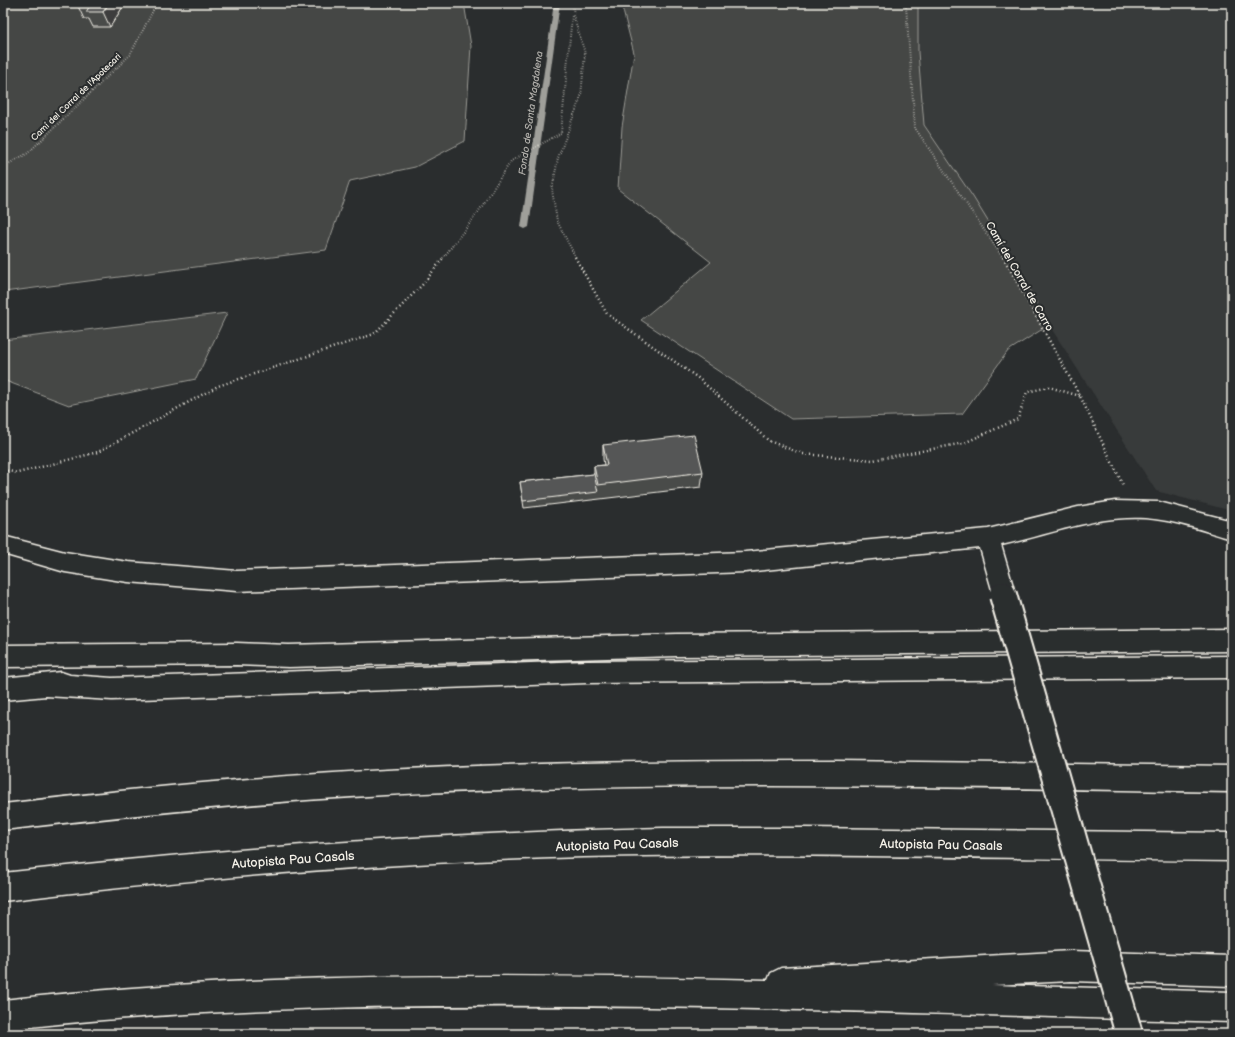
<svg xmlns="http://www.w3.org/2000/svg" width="1235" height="1037" font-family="'Balsamiq Sans',sans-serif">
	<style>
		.built { fill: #373a3a }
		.green { fill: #444645; stroke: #9c9c96 }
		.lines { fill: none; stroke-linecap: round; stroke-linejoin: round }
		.stream { fill: #9f9f9a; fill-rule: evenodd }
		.street-casing { stroke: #f4f1e8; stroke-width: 3 }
		.highway-casing { stroke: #f4f1e8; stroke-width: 3 }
		.path-far1 { stroke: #f4f1e8; stroke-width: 2; stroke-dasharray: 0.5 2; stroke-linecap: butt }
		.path { stroke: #f4f1e8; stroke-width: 2.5; stroke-dasharray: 1 3; stroke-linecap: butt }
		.street { fill: #2a2d2e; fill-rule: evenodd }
		.highway { fill: #2a2d2e; fill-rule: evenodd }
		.street-bridge-far1-casing { stroke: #f4f1e8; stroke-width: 24; stroke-linecap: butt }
		.street-bridge-casing { stroke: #f4f1e8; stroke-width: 30; stroke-linecap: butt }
		.street-bridge-far1 { stroke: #2a2d2e; stroke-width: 20 }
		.street-bridge { stroke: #2a2d2e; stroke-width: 26 }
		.wall { fill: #494b4a; stroke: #f4f1e8 }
		.shaded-wall { fill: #3c3d3c; stroke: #f4f1e8 }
		.building { fill: #555756; stroke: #f4f1e8 }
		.labels { text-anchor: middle; stroke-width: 4; stroke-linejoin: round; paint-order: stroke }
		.far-street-label { font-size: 9px; fill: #f4f1e8; stroke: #2a2d2e }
		.far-water-label { font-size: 10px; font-style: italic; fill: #b5b3ae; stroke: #2a2d2e }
		.street-label { font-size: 11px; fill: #f4f1e8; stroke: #2a2d2e }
		.near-street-label { font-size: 13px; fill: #f4f1e8; stroke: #2a2d2e }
	</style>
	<rect width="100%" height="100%" fill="#2a2d2e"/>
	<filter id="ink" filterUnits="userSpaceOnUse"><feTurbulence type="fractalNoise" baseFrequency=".025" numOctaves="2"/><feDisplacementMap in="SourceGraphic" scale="8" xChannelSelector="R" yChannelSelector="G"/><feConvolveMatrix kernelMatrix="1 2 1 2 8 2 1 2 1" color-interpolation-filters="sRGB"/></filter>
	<g filter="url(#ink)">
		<!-- built -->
		<path class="built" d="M917,3H1232V511L1156,491L1049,325L1018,270L924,125L918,52V6Z"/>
		<!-- green -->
		<g class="green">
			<path d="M3,3H464L471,46L465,141L415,167L350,181L326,250L4,292L3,291Z"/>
			<path d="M621,3H917L918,6V52L924,125L973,197L1018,270L1049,325L1008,351L962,414L791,419L641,320L711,262L618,189L622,127L634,53Z"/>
			<path d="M227,313L196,379L69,405L3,380V340Z"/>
		</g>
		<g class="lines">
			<!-- stream -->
			<path class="stream" d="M554,3H560L529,227L525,229L521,227Z"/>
			<defs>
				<path id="street" d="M1115,501L1159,502L1232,521V539C1204,531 1175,520 1145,518C1095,515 1049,535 1001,545L1015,593L1011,600L1003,603L995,600L980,548L745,572L237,591L128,582L65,572L3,554V536L65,552L128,562L237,571L745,552L988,529L1078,507Z"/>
				<g id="highway">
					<path d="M1232,629V651L677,656L289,667L237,665L3,667V645L237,643L289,645L677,634Z"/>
					<path d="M1232,656V678L587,683L112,700L46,696L3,700V678L61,672L70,675L112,678L587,661Z"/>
					<path d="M836,761L1232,766V792C950,787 667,780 385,795C257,802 130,815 3,830V804C131,789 259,776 387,770C537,762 686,761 836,761Z"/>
					<path d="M663,828H805L1232,833V861C1016,859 799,852 583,857C389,862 196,878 3,901V873C223,848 442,833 663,828Z"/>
					<path d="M1071,951L1232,956V986L1071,981L992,985L1232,992V1022C1038,1017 845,1010 651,1007C435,1004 218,1005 3,1030V1000C257,971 512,974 768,980L771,973L781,968Z"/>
				</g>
			</defs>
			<!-- street casing -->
			<use href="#street" class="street-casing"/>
			<!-- highway casing -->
			<use href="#highway" class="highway-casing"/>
			<!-- path-far1 -->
			<g class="path-far1">
				<path d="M574,3L573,15L585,53L581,96L558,158L552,190L557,221L576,258"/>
				<path d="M904,3L906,6L915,128L1003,258"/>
				<path d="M3,167L28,153L130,55L157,3"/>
				<path d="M443,258L477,214L511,161L561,133L572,15"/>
			</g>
			<!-- path -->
			<g class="path">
				<path d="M575,257L607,314L698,378L769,441L803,454L873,460L964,443L1018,419L1027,392L1049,387L1080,396"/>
				<path d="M1003,257L1080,396L1123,485"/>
				<path d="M3,470L18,473L98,452L218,386L374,334L423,284L444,257"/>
			</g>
			<!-- street -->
			<use href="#street" class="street"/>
			<!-- highway -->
			<use href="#highway" class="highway"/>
			<defs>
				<path id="street-bridge-far1" d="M1003,593L1004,596"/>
				<path id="street-bridge" d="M1003,595L1129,1034"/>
			</defs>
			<!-- street-bridge-far1 casing -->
			<use href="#street-bridge-far1" class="street-bridge-far1-casing"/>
			<!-- street-bridge casing -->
			<use href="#street-bridge" class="street-bridge-casing"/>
			<!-- street-bridge-far1 -->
			<use href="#street-bridge-far1" class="street-bridge-far1"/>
			<!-- street-bridge -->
			<use href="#street-bridge" class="street-bridge"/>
		</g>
		<!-- wall -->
		<g class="wall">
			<path d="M77,3L124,5L110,27H93L89,19H84L77,4Z"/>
			<path d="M603,445L703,472L701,487L524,508L520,482L594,474V466L604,465L603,459Z"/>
		</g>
		<!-- shaded-wall -->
		<path class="shaded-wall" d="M109,3H123L124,5L110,27L103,12Z"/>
		<!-- building -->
		<g class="building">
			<path d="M77,3H109L103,12H86L91,4H77Z"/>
			<path d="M694,435L703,472L598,485L594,466L607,465L603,445Z"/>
			<path d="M594,474L598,492L523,501L520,482Z"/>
		</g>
	</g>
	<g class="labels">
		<!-- far-street labels -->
		<g class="far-street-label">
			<text transform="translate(76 97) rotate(-44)" y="3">Camí del Corral de l'Apotecari</text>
		</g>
		<!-- far-water labels -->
		<g class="far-water-label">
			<text transform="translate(530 113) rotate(-82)" y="4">Fondo de Santa Magdalena</text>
		</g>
		<!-- street labels -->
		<g class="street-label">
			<text transform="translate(1020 276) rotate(60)" y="4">Camí del Corral de Carro</text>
		</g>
		<!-- near-street labels -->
		<g class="near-street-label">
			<text transform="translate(617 844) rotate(-2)" y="5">Autopista Pau Casals</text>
			<text transform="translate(941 844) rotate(1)" y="5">Autopista Pau Casals</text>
			<text transform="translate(293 859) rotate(-4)" y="5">Autopista Pau Casals</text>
		</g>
	</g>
	<!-- margin -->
	<rect width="1235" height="1037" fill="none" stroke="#2a2d2e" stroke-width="16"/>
	<rect x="8" y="8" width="1219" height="1021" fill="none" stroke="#f4f1e8" stroke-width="1.5" filter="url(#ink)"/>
</svg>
